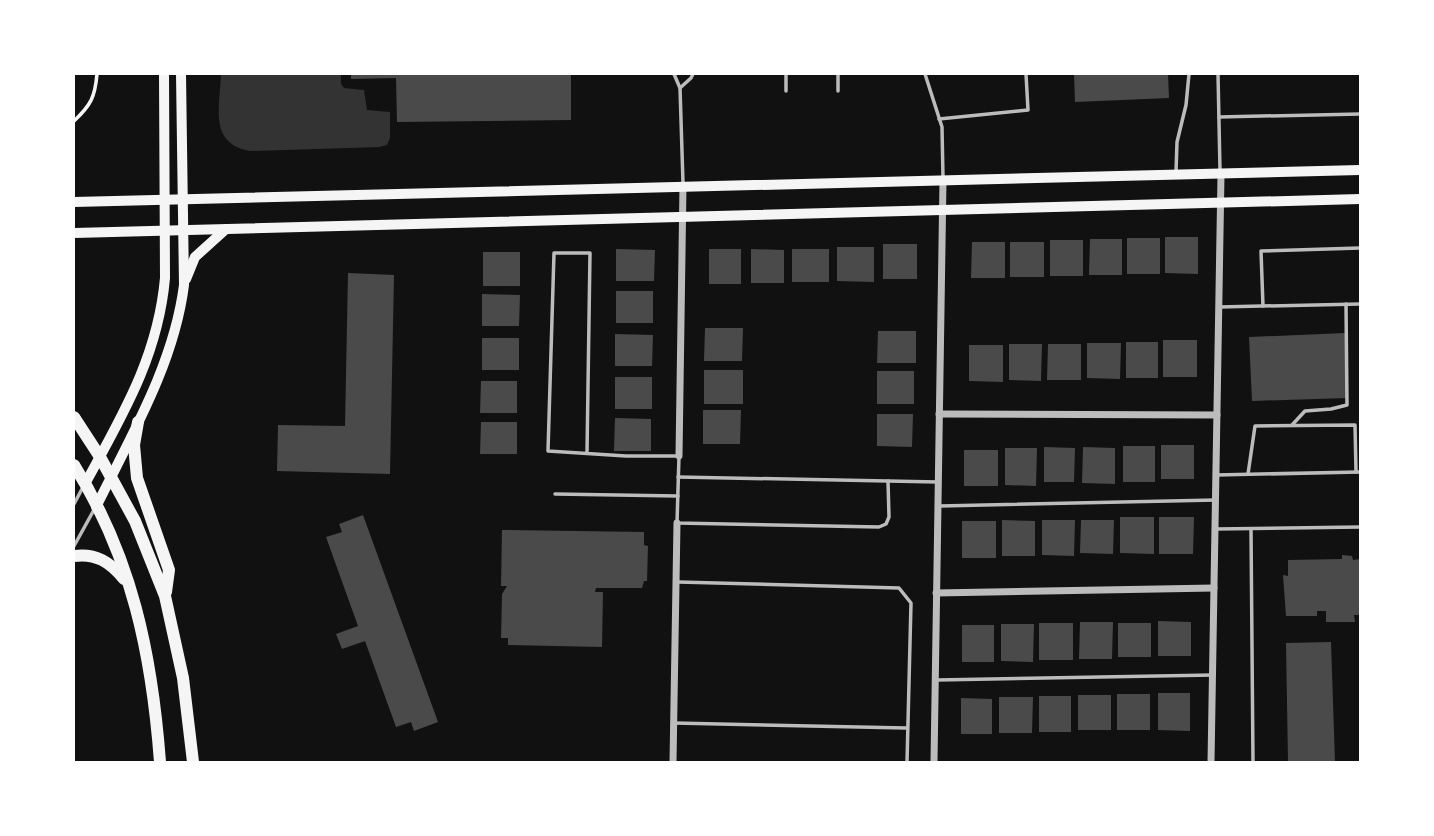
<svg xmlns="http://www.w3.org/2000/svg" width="1434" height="836" font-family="Roboto,sans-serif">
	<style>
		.water { fill: #333 }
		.building { fill: #4a4a4a }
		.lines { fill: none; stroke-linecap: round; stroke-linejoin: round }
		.path { stroke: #f5f5f5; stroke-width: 3.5 }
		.service { stroke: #bcbcbc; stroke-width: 3.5 }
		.minor { stroke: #bcbcbc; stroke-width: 7 }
		.secondary { stroke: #f5f5f5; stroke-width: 10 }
		.primary { stroke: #f5f5f5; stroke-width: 12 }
	</style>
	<rect width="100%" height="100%" fill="#111"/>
	<!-- water -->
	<path class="water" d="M221,74H341V84L344,88L364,90L367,110L390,112V138L387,145L379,147L250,151C208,143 220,107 221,74Z"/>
	<!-- building -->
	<g class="building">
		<path d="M351,74H571V120L397,122L396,78L351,79Z"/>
		<path d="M1074,74H1168L1169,98L1075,102Z"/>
		<path d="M1165,237H1198V274L1165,273Z"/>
		<rect x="1127" y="238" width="33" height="36"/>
		<path d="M1090,239H1122V275H1089Z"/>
		<rect x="1050" y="240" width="33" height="36"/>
		<path d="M972,242H1005V278H971Z"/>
		<rect x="1010" y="242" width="34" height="35"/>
		<rect x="883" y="244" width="34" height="35"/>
		<path d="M837,247H874V282L837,281Z"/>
		<path d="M616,249L655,250L654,281H616Z"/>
		<rect x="709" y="249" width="32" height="35"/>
		<path d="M751,249L784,250V283H751Z"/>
		<rect x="792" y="249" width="37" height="33"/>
		<rect x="483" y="252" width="37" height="34"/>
		<path d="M348,273L394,275L390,474L277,471L278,425L345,426Z"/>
		<rect x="616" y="291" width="37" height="32"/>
		<path d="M482,294L520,295L519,326H482Z"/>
		<path d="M705,328H743L742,361H704Z"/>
		<path d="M878,331H916V363H877Z"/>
		<path d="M1345,333L1347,398L1252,401L1249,337Z"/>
		<path d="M615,334L653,335L652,366H615Z"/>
		<rect x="482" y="338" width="37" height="32"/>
		<rect x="1163" y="340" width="34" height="37"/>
		<rect x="1126" y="342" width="32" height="36"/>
		<path d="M1087,343H1121L1120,379L1087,378Z"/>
		<path d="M1009,344H1042L1041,381L1009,380Z"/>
		<path d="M1048,344H1081V380H1047Z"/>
		<path d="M969,345H1003V382L969,381Z"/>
		<rect x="704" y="370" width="39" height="34"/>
		<rect x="877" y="371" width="37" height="33"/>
		<rect x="615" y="377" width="37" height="32"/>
		<path d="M481,381H517V413H480Z"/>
		<path d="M703,410H741L740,444H703Z"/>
		<path d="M877,414H913L912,447L877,446Z"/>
		<path d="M615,418L651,419V451H614Z"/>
		<path d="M481,422H517V454H480Z"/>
		<rect x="1161" y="445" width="33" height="34"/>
		<rect x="1123" y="446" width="32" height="36"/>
		<path d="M1044,447L1075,448L1074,482H1044Z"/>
		<path d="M1083,447L1115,448V484L1082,483Z"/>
		<path d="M1005,448H1037L1036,486L1005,485Z"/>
		<rect x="964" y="450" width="34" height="36"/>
		<path d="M363,515L438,722L414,731L411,722L396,727L365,641L342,649L336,634L358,626L326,537L342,532L339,524Z"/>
		<path d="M1120,517H1154V554L1120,553Z"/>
		<path d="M1159,517H1194L1193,554H1159Z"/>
		<path d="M1002,520L1035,521V556H1002Z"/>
		<path d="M1042,520H1075L1074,556L1042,555Z"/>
		<path d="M1081,520H1114L1113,554L1080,553Z"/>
		<rect x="962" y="521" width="34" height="37"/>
		<path d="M502,530L644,532V545L648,546L647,581H644L642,588H596L595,592H603L602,647L508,645V638H501L502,594L507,586H501Z"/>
		<path d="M1342,555L1352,556L1353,560L1360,559V615H1354L1355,622H1326V611H1317V616H1286L1283,575L1288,576V560L1342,559Z"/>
		<path d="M1158,621L1191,622V656H1158Z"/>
		<path d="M1080,622H1113L1112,659H1079Z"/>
		<rect x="1039" y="623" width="34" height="37"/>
		<rect x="1118" y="623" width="33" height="34"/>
		<path d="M1001,624H1034L1033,662L1001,661Z"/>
		<rect x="962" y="625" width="32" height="37"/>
		<path d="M1331,642L1335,762H1288L1286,643Z"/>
		<path d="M1158,693H1190V731L1158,730Z"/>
		<rect x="1117" y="694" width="33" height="36"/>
		<rect x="1078" y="695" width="33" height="35"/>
		<rect x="1039" y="696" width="32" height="36"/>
		<path d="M999,697H1033L1032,733H999Z"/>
		<path d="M961,698L992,699V734H961Z"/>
	</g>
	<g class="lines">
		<!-- path -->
		<path class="path" d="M74,121C91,105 95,97 97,74"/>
		<!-- service -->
		<g class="service">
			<path d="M674,74L680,88L683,183"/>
			<path d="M786,74V91"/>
			<path d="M838,74V91"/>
			<path d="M925,74L942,127L943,178"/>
			<path d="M1218,74L1220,170"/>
			<path d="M680,88L691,78L693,74"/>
			<path d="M1219,117L1360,114"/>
			<path d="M939,119L1028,110L1026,74"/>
			<path d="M1176,172L1177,142L1186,105L1189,74"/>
			<path d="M1263,306L1261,251L1360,248"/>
			<path d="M1219,307L1360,304"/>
			<path d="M1292,425L1305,411L1331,409L1347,405L1346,304"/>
			<path d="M587,453L590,253H554L548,451L626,456H679L677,523L879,527L886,524L889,517L888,481"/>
			<path d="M1248,474L1255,426L1355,425L1356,472"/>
			<path d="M1216,475L1360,472"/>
			<path d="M678,477L938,482"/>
			<path d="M555,494L678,496"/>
			<path d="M74,504L82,489"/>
			<path d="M940,506L1216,500"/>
			<path d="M1216,529L1360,527"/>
			<path d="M1251,529L1253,762"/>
			<path d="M74,546L95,508"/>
			<path d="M678,582L899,588L911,603L907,762"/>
			<path d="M937,680L1213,675"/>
			<path d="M674,723L906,728"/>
		</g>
		<!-- minor -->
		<g class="minor">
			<path d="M939,414L1217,415"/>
			<path d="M679,456L683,185"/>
			<path d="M936,593L1214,588"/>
			<path d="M673,762L677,523"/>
			<path d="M934,762L943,180"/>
			<path d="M1211,762L1221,175"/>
		</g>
		<!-- secondary -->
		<g class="secondary">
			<path d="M74,202L1360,170"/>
			<path d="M74,233L1360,199"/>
			<path d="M186,279L195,257L226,229"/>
			<path d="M85,484C122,416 158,357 165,278L164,74"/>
			<path d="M96,507C131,436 174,364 184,285L181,74"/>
		</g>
		<!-- primary -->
		<g class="primary">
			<path d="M74,417L100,457L135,521L165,596L183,678L193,762"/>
			<path d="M138,422L134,445L137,478L169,570L166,592"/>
			<path d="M74,465C132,557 152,655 160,762"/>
			<path d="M74,556C96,553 110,562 124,579"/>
		</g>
	</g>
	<!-- border -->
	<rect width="1434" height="836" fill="none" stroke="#ffffff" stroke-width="150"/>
</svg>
